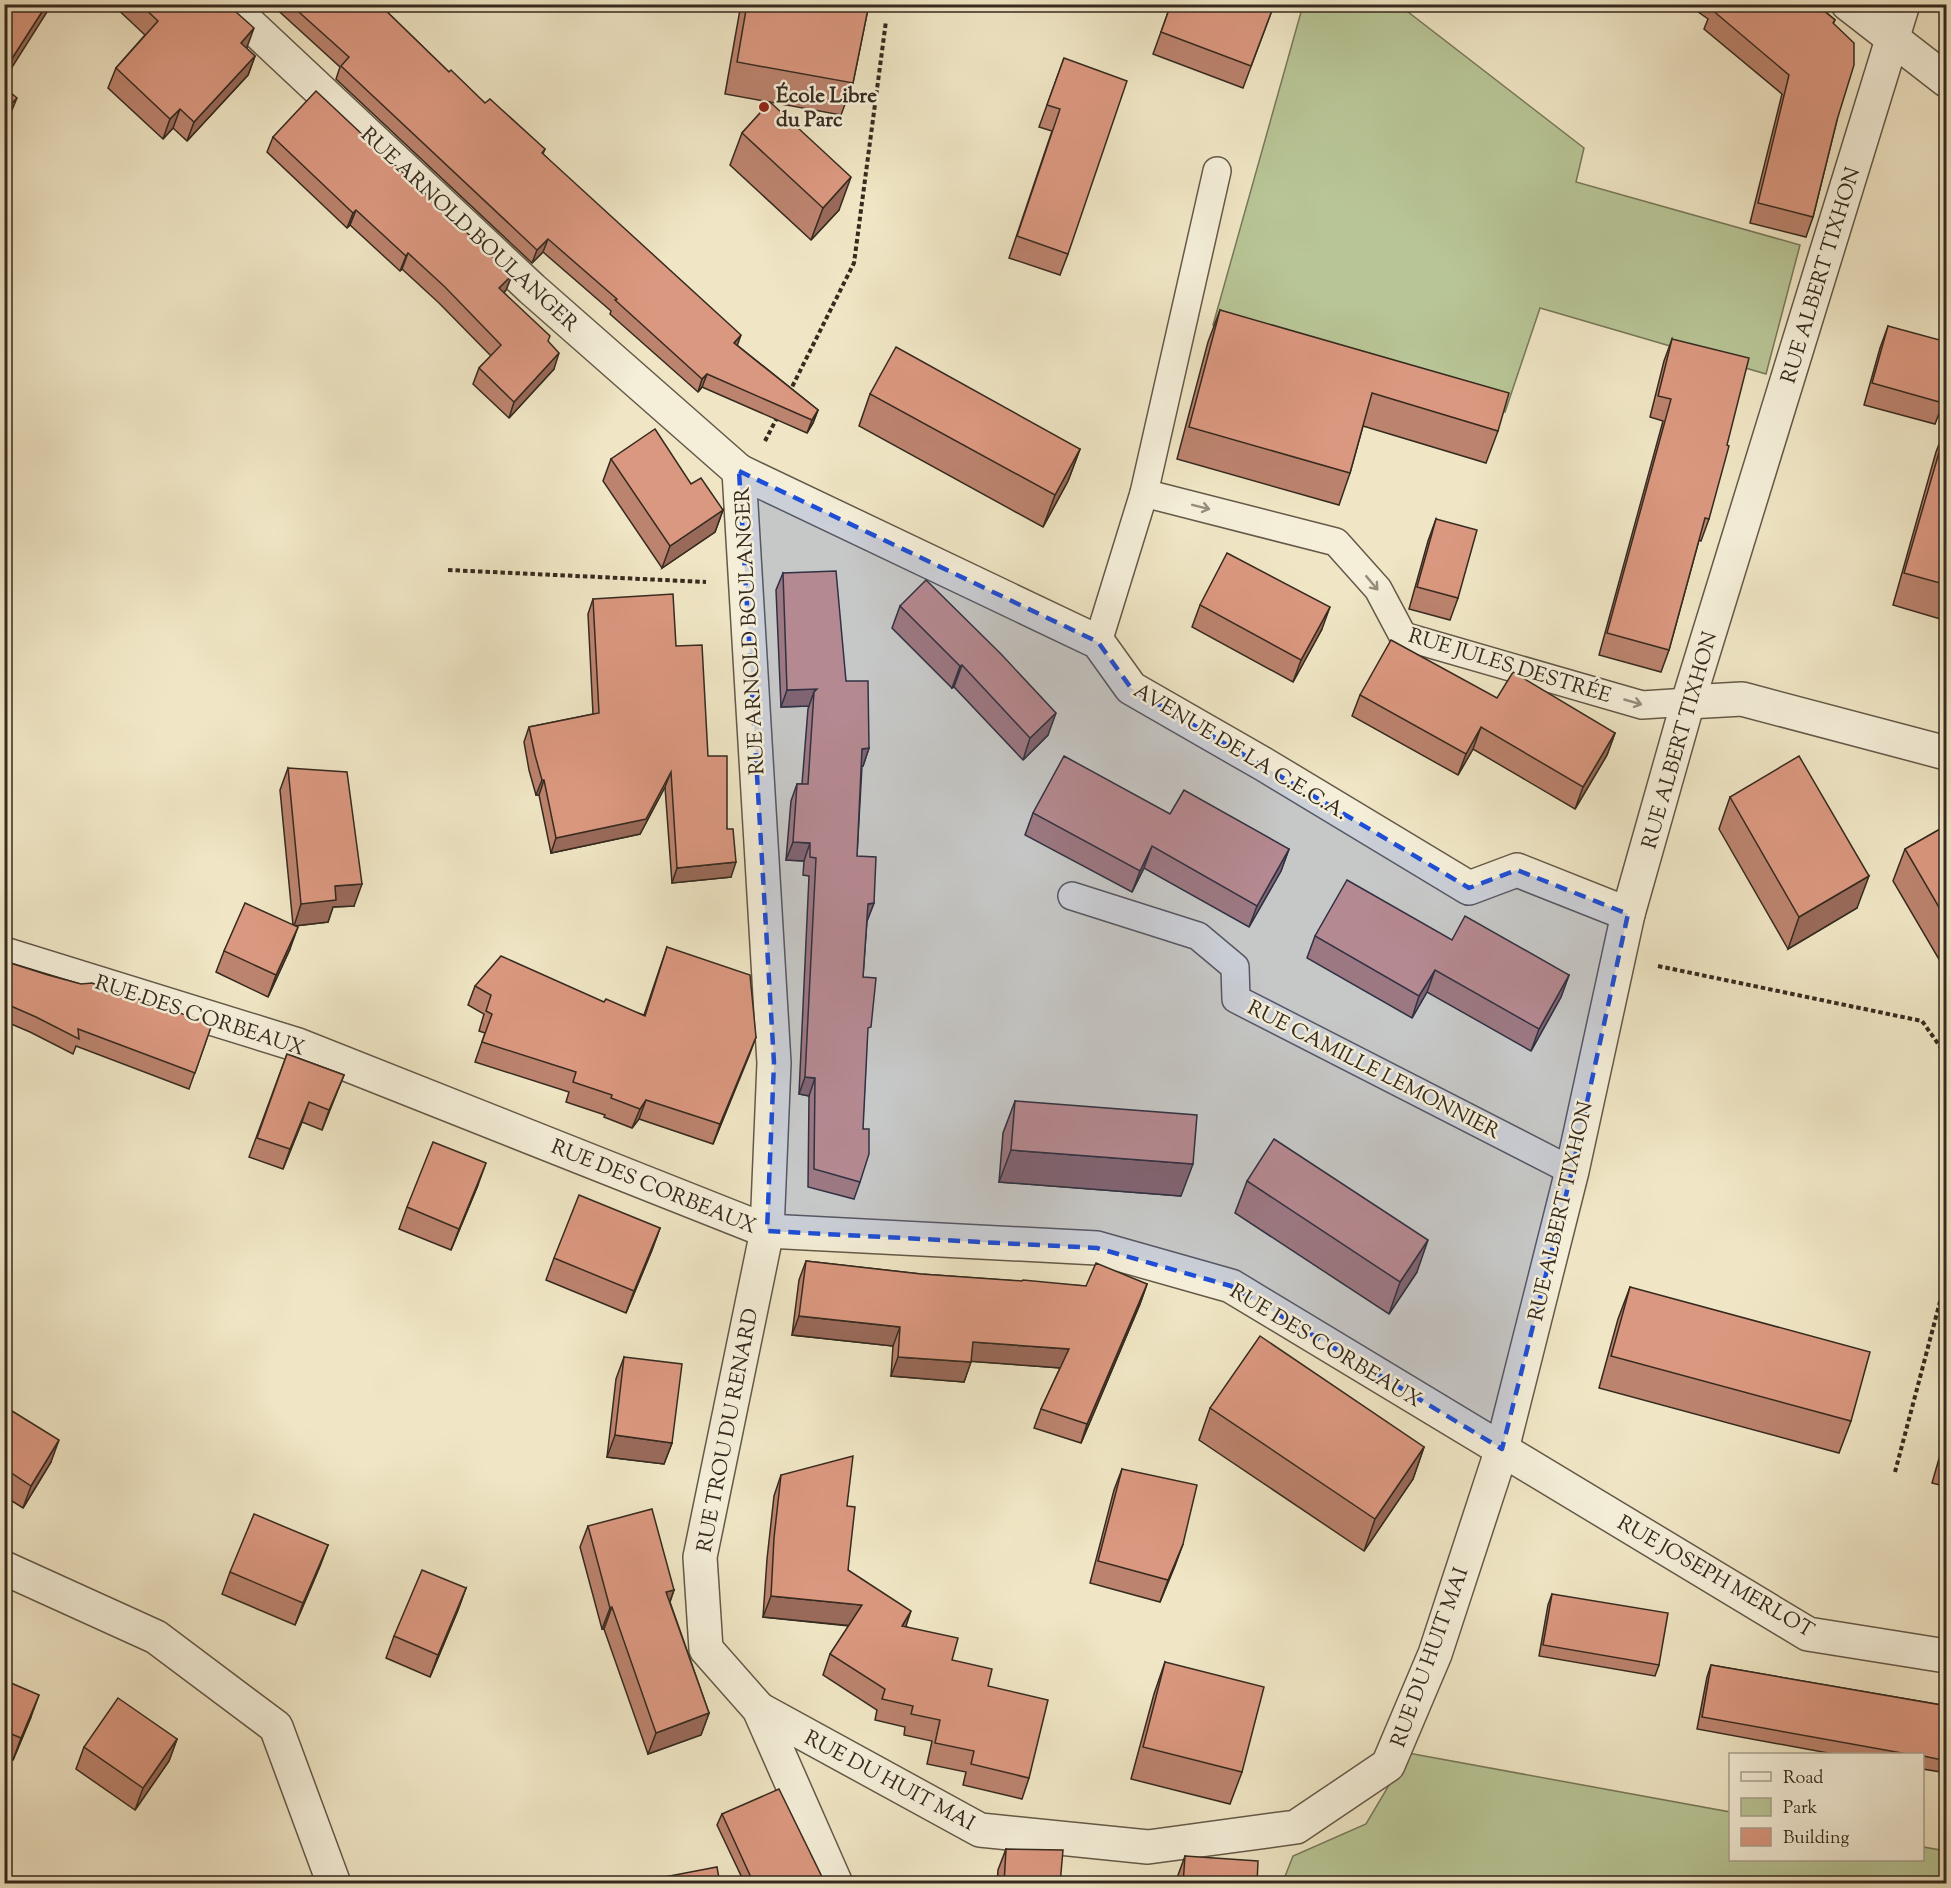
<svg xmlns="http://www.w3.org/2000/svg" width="1951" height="1888" font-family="'Sorts Mill Goudy',serif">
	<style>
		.green { fill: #b8c596; stroke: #77785a; stroke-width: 1.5 }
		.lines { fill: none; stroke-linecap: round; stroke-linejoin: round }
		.service-casing { stroke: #645948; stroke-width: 30 }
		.minor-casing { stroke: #645948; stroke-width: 36 }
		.path { stroke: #362a1f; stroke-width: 4; stroke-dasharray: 4.5 3; stroke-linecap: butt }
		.service { stroke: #f5efd9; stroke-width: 27 }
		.minor { stroke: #f5efd9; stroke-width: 33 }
		.wall { fill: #bc836e; stroke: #362a1f; stroke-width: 1.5 }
		.shaded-wall { fill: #996a5a; stroke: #362a1f; stroke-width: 1.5 }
		.building { fill: #db9880; stroke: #362a1f; stroke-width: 1.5 }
		.oneway { stroke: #968c7c }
		.marked { fill: #1d4ed8; fill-opacity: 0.2; stroke: #1d4ed8; stroke-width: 4.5; stroke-dasharray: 12 8; stroke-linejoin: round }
		.poi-dot { fill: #8f2418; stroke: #f5efd9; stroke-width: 2 }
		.labels { text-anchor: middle; stroke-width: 5; stroke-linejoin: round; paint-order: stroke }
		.poi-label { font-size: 21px; font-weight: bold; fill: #362a1f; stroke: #f5efd9; text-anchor: start }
		.street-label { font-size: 21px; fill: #362a1f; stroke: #f5efd9 }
	</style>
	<rect width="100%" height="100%" fill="#f0e6c5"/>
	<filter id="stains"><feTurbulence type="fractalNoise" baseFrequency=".00333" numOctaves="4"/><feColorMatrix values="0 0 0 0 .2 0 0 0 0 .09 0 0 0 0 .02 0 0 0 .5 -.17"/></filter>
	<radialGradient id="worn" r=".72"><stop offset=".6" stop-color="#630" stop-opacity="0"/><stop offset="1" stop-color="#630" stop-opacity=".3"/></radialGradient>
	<!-- green -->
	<g class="green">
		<path d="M1303,5H1399L1584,148L1576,182L1800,245L1766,374L1540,308L1505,412L1213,325Z"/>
		<path d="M1408,1753L1730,1812V1860H1922L1923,1847L1946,1851V1884H1282L1293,1856L1366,1824Z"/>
	</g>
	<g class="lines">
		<defs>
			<g id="service">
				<path d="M1144,493L1336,542L1378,589L1403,636L1642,705L1688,702"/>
				<path d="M1098,642L1144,493L1217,171"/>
				<path d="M1072,896L1198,936L1235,967L1236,999L1572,1171"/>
			</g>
			<g id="minor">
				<path d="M228,4L532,289L739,471L774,1063L767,1231L700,1557L706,1649L759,1709L836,1884"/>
				<path d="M1848,4L1946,80"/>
				<path d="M739,471L1098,642L1131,688L1265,765L1469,888L1517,870L1628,914"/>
				<path d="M1688,702L1742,699L1946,753"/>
				<path d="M4,954L298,1045L767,1231L1097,1248L1231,1286L1808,1634L1946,1656"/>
				<path d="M4,1568L156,1637L276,1727L334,1884"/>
				<path d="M759,1709L980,1830L1148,1847L1296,1827L1388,1765L1435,1654L1502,1449L1572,1171L1628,914L1688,702L1903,4"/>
			</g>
		</defs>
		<!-- service casing -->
		<use href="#service" class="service-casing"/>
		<!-- minor casing -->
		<use href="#minor" class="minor-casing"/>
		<!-- path -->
		<g class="path">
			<path d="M789,393L854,263L886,21"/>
			<path d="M765,441L778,416"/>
			<path d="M448,570L706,582"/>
			<path d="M1658,966L1922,1021L1946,1055"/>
			<path d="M1895,1472L1946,1279"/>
		</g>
		<!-- service -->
		<use href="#service" class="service"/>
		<!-- minor -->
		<use href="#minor" class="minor"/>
	</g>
	<!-- wall -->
	<g class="wall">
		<path d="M112,4H227L247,47L246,48L255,56L248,75L187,141L173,128L163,139L108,88L116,68L145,35Z"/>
		<path d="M271,4H379L449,72L485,103L545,149L543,154L737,345L818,410L813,423L807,433L702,387L698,392L610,314L611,311L543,252L532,263L336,79L340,67Z"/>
		<path d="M741,4H869L853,83L841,115L770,102L839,210L811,240L730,165L742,133L770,102L725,94Z"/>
		<path d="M1171,4L1274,5L1243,88L1153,54Z"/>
		<path d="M1687,4H1816L1835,20L1833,24L1837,120L1813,217L1806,237L1750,223L1782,94L1704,29L1708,19Z"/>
		<path d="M1064,58L1068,254L1060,275L1009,258L1052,131L1039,127Z"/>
		<path d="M273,137L512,275L506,290L504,293L548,342L554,369L509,418L473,384L479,368L491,356L439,303L402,269L400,271L350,225L347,228L267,152Z"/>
		<path d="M1220,310L1498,431L1486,463L1363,426L1350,473L1339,505L1177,459L1208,342Z"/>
		<path d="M1888,326L1943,403L1935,424L1864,405L1880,348Z"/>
		<path d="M1672,339L1709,519L1701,541L1699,540L1669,650L1661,672L1599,655L1663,421L1650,417L1664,361Z"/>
		<path d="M870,394L1080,449L1068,481L1043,527L859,426Z"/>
		<path d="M1947,424V621L1893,605L1936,452Z"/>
		<path d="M611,459L691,484L723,510L715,532L662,568L603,481Z"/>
		<path d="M1436,519L1458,598L1450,620L1409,609L1428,541Z"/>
		<path d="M783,573L846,681L869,748L863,766H862L857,856L874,903L867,921L863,977L867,1036L860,1182L854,1199L808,1187L809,1096L799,1094L809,876L803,875L804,861L786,860L791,801L797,784H802L808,709L809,706L781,707L776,590Z"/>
		<path d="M593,599L676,646L727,829L731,877L672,883L665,787L640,834L551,853L539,795H536L529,770L524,742L529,727L593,714L588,614Z"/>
		<path d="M1200,605L1322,629L1293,682L1192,627Z"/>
		<path d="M900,606L1048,735L1023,760L954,687L952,688L892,628Z"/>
		<path d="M1360,695L1497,698L1615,733L1607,755L1575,809L1473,749L1458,775L1352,716Z"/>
		<path d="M288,768L354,906L333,907L328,922L294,926L290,949L268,997L216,972L224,951L293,925L280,790Z"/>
		<path d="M1730,797L1857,908L1788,949L1719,829Z"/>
		<path d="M1033,813L1170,814L1289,849L1281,871L1249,927L1144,868L1132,892L1025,835Z"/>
		<path d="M1947,825V973L1893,881L1905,849Z"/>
		<path d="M1315,936L1452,940L1569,975L1561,997L1531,1051L1427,992L1412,1018L1307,958Z"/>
		<path d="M667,947L756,1037L713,1144L639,1119L632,1128L604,1117L605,1115L566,1102L569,1092L475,1062L485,1033L479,1031L484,1014L468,1005L475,986L604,1002L644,1015Z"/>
		<path d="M4,961L212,1024L189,1089L76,1046L73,1054L30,1032L4,1021Z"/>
		<path d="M287,1054L344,1075L322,1130L302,1122L283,1169L249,1157Z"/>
		<path d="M1015,1101L1181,1196L999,1182L1003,1133Z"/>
		<path d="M1247,1181L1417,1272L1389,1314L1235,1213Z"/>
		<path d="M478,1185L451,1250L399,1229L407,1207Z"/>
		<path d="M660,1228L652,1250L626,1313L546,1280L554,1258Z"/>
		<path d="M806,1261L921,1274L1086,1286L1147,1284L1140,1304L1081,1443L1034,1428L1041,1409L1060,1368L971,1361L964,1382L891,1376L893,1346L792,1335L799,1280Z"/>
		<path d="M1630,1287L1851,1421L1839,1453L1599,1388L1618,1319Z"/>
		<path d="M624,1357L672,1443L664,1464L607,1457L616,1379Z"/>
		<path d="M4,1406L51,1462L23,1508L4,1496Z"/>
		<path d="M1210,1408L1424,1447L1413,1479L1364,1551L1199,1440Z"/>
		<path d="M1947,1431V1487L1932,1483Z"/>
		<path d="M1122,1469L1183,1544L1160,1602L1090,1583L1114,1490Z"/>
		<path d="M781,1475L847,1506L848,1570L906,1626L988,1686L1029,1778L1022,1799L963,1785L966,1772L927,1764L932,1741L904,1735L905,1727L875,1720L877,1710L823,1675L830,1654L849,1626L763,1617L767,1559L774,1496Z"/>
		<path d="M588,1526L674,1590L670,1602L709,1713L701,1735L648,1754L604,1629H602L580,1547Z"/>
		<path d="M328,1545L320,1566L295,1625L222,1594L230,1572Z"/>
		<path d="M466,1588L458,1610L430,1677L386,1658L394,1636Z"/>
		<path d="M1552,1594L1659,1665L1655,1676L1539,1656L1548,1605Z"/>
		<path d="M1165,1662L1242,1772L1230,1804L1131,1779L1154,1694Z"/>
		<path d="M1711,1665L1947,1706V1773L1923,1769V1755H1839L1697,1729L1707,1677Z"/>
		<path d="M4,1680L31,1717L13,1760L4,1756Z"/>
		<path d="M177,1739L169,1761L135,1810L76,1769L84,1747Z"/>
		<path d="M722,1814L823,1884H745L717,1825Z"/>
		<path d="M1006,1849L1060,1884H997L998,1870Z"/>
		<path d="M1185,1856L1257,1884H1177V1878Z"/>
	</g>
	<!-- shaded-wall -->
	<g class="shaded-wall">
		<path d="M47,4H52L4,80V71Z"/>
		<path d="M254,28L247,47L234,62L241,43Z"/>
		<path d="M255,56L248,75L187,141L194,122Z"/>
		<path d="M17,98L9,117L4,122V111Z"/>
		<path d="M180,109L173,128L163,139L170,119Z"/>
		<path d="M851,177L839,210L811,240L823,208Z"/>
		<path d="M356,210L350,225L347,228L353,213Z"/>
		<path d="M548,239L543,252L532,263L537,250Z"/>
		<path d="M408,253L402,269L400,271L406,256Z"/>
		<path d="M512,275L506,290L493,304L499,288Z"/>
		<path d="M741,335L736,349L734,343Z"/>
		<path d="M559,353L554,369L509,418L514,402Z"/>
		<path d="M707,374L702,387L698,392L702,379Z"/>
		<path d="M818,410L813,423L807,433L812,420Z"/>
		<path d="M1080,449L1068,481L1043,527L1055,495Z"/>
		<path d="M723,510L715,532L662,568L670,546Z"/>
		<path d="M1330,607L1322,629L1293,682L1301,660Z"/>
		<path d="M962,665L954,687L952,688L960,666Z"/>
		<path d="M817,689L814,692L809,706L781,707L787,690Z"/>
		<path d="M1056,713L1048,735L1023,760L1030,738Z"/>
		<path d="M1481,727L1473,749L1458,775L1466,754Z"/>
		<path d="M1615,733L1607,755L1575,809L1583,787Z"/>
		<path d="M869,748L863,766H856L862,749Z"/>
		<path d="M671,772L665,787L640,834L551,853L556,838Z"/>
		<path d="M542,780H544L539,795H536Z"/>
		<path d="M793,842L810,843L804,861L786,860Z"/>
		<path d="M1152,846L1144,868L1132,892L1140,871Z"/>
		<path d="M1289,849L1281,871L1249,927L1257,906Z"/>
		<path d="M736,862L731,877L672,883L677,868Z"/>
		<path d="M1869,876L1857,908L1788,949L1799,917Z"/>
		<path d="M362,884L354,906L333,907L328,922L294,926L301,904L335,886Z"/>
		<path d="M874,903L867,921H861L868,904Z"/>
		<path d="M298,927L290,949L268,997L276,975Z"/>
		<path d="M1435,970L1427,992L1412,1018L1419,996Z"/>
		<path d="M1569,975L1561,997L1531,1051L1539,1029Z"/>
		<path d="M756,1037L749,1056L713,1144L720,1124Z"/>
		<path d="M344,1075L336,1094L322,1130L329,1110Z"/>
		<path d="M805,1077L815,1078L809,1096L799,1094Z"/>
		<path d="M646,1100L639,1119L632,1128L640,1109Z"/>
		<path d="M309,1102L302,1122L283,1169L290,1149Z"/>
		<path d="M1011,1150L1193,1164L1181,1196L999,1182Z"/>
		<path d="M486,1163L478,1185L451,1250L459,1229Z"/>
		<path d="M660,1228L652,1250L626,1313L634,1291Z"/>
		<path d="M1428,1240L1417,1272L1389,1314L1400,1282Z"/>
		<path d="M1147,1284L1140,1304L1081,1443L1087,1424Z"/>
		<path d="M799,1316L900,1327L893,1346L792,1335Z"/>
		<path d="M973,1342L1069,1349L1062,1368L966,1361Z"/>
		<path d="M898,1357L971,1362L964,1382L891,1376Z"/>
		<path d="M615,1435L672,1443L664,1464L607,1457Z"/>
		<path d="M59,1440L51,1462L23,1508L31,1486Z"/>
		<path d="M1424,1447L1413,1479L1364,1551L1375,1519Z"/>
		<path d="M1183,1544L1175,1566L1160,1602L1168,1580Z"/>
		<path d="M328,1545L320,1566L295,1625L303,1603Z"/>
		<path d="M466,1588L458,1610L430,1677L438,1655Z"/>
		<path d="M674,1590L666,1612V1592Z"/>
		<path d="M771,1596L862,1605L854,1626L763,1617Z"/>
		<path d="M612,1607L604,1629H602L610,1608Z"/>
		<path d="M911,1611L904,1632L902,1626Z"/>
		<path d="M39,1695L31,1717L13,1760L21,1738Z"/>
		<path d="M709,1713L701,1735L648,1754L656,1733Z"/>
		<path d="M177,1739L169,1761L135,1810L143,1788Z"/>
		<path d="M824,1881L823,1884H801Z"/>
	</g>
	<!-- building -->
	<g class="building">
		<path d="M4,4H47L4,71Z"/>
		<path d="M140,4H227L254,28L241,43L255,56L194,122L180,109L170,119L116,68L158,21Z"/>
		<path d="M290,4H379L449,72L451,70L485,103L490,99L545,149L542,153L741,335L734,343L818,410L812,420L707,374L702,379L615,300L617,299L548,239L537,250L341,66L349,57Z"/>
		<path d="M747,4H869L853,83L737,62Z"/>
		<path d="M1171,4H1273L1274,5L1251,66L1161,32Z"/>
		<path d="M1715,4H1816L1835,20L1833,23L1854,43V65L1837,120L1813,217L1758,203L1789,75L1711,9Z"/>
		<path d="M1064,58L1127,81L1068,254L1017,236L1060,109L1047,105Z"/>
		<path d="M4,87L17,98L4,111Z"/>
		<path d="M316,91L512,275L499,288L550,336L548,341L559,353L514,402L479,368L501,345L445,287L408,253L406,256L356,210L353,213L273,137Z"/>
		<path d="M770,102L851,177L823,208L742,133Z"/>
		<path d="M1220,310L1509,393L1498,431L1372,393L1350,473L1189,427Z"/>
		<path d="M1888,326L1947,342V392L1943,403L1872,383Z"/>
		<path d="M1672,339L1749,358L1727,445L1729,446L1709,519L1705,518L1669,650L1607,633L1671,399L1658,396Z"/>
		<path d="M896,347L1080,449L1055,495L870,394Z"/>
		<path d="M1947,425V585L1904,573Z"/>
		<path d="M655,429L691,484L701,478L723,510L670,546L611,459Z"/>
		<path d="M1436,519L1477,530L1458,598L1417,587Z"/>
		<path d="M1227,553L1330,607L1301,660L1200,605Z"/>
		<path d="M836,571L846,681H868L869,748L862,749L857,856L876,857L874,903L868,904L863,977L876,978L871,1027L868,1028L863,1129H869V1154L860,1182L814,1169L815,1078L805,1077L816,858L810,857V843L793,842L797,784H808L814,692L817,689L787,690L783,573Z"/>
		<path d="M926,580L1001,654L1056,713L1030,738L962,665L960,666L900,606Z"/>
		<path d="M673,594L676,646L702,645L708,756H727V829H733L736,862L677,868L671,772L646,819L556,838L544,780H542L535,755L529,727L599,713L593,599Z"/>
		<path d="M1391,640L1497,698L1513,672L1615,733L1583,787L1481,727L1466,754L1360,695Z"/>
		<path d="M1064,756L1170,814L1184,790L1289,849L1257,906L1152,846L1140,871L1033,813Z"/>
		<path d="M1799,756L1869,876L1799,917L1730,797Z"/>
		<path d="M288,768L347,772L362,884L335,886L336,900L301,904Z"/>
		<path d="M1947,825V921L1905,849Z"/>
		<path d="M1347,880L1452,940L1465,916L1569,975L1539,1029L1435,970L1419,996L1315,936Z"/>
		<path d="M245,903L298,927L276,975L224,951Z"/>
		<path d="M667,947L750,975L756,1037L720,1124L646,1100L640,1109L611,1098L612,1095L573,1082L576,1072L482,1042L492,1014L486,1011L491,995L475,986L501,956L604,1002L606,999L645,1016Z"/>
		<path d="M4,961L48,975L81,984L92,983L212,1024L195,1073L78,1029L79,1039L36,1017L4,1003Z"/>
		<path d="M287,1054L344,1075L329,1110L309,1102L290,1149L257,1138Z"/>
		<path d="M1015,1101L1197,1115L1193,1164L1011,1150Z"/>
		<path d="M1274,1139L1428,1240L1400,1282L1247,1181Z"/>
		<path d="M433,1142L486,1163L459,1229L407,1207Z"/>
		<path d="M579,1195L660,1228L634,1291L554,1258Z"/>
		<path d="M806,1261L921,1274L1022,1281L1023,1280L1086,1286L1096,1263L1147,1284L1087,1424L1041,1409L1069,1349L973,1342L971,1362L898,1357L900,1327L799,1316Z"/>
		<path d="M1630,1287L1870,1352L1851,1421L1611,1356Z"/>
		<path d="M1260,1336L1424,1447L1375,1519L1210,1408Z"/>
		<path d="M624,1357L682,1364L672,1443L615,1435Z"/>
		<path d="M4,1406L59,1440L31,1486L4,1468Z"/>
		<path d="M1947,1440V1452L1943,1451Z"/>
		<path d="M853,1456L847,1506L855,1507L848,1570L911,1611L902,1626L958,1638L952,1660L992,1669L988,1686L1048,1700L1029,1778L971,1764L974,1751L935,1743L940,1720L911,1714L913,1706L882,1699L885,1689L830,1654L862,1605L771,1596L774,1538L781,1475Z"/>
		<path d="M1122,1469L1197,1485L1183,1544L1168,1580L1098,1561Z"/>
		<path d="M652,1509L674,1590L666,1592L709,1713L656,1733L612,1607L610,1608L588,1526Z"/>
		<path d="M254,1514L328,1545L303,1603L230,1572Z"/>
		<path d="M422,1570L466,1588L438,1655L394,1636Z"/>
		<path d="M1552,1594L1668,1613L1659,1665L1543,1645Z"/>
		<path d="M1165,1662L1264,1687L1242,1772L1143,1747Z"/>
		<path d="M1711,1665L1947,1706V1761L1923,1756V1755H1913L1702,1717Z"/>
		<path d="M4,1680L39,1695L21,1738L4,1731Z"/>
		<path d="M118,1698L177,1739L143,1788L84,1747Z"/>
		<path d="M779,1789L824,1881L801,1884H754L722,1814Z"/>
		<path d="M1006,1849L1063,1850L1060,1884H1004Z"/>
		<path d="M1185,1856L1258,1861L1257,1884H1183Z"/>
		<path d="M717,1867L720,1884H638V1882Z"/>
	</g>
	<!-- one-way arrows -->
	<defs><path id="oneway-shaft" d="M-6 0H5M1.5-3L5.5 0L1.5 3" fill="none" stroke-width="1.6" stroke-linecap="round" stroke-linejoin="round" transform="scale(1.5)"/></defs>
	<g class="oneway">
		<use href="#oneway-shaft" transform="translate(1201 507) rotate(14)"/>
		<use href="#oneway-shaft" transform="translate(1372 583) rotate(50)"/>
		<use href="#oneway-shaft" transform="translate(1633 702) rotate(16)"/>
	</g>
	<!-- marked area -->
	<path class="marked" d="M739,471L1098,642L1131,688L1469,888L1517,870L1628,914L1572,1171L1502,1449L1231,1286L1097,1248L767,1231L774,1063Z"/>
	<!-- markers -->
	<circle class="poi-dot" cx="764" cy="107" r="6"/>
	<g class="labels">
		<!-- poi labels -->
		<g class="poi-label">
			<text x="776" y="102">École Libre<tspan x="776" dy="24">du Parc</tspan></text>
		</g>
		<!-- street labels -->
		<g class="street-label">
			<text transform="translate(470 229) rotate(43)" y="7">RUE ARNOLD BOULANGER</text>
			<text transform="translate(1820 275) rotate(-73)" y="7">RUE ALBERT TIXHON</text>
			<text transform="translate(749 631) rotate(-93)" y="7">RUE ARNOLD BOULANGER</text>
			<text transform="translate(1510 665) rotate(17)" y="7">RUE JULES DESTRÉE</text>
			<text transform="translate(1679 740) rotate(-74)" y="7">RUE ALBERT TIXHON</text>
			<text transform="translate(1241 751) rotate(31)" y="7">AVENUE DE LA C.E.C.A.</text>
			<text transform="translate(200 1015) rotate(18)" y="7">RUE DES CORBEAUX</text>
			<text transform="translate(1374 1069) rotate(27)" y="7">RUE CAMILLE LEMONNIER</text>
			<text transform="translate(654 1186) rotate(22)" y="7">RUE DES CORBEAUX</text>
			<text transform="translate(1560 1211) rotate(-77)" y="7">RUE ALBERT TIXHON</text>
			<text transform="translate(1326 1345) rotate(31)" y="7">RUE DES CORBEAUX</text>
			<text transform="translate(727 1430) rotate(-79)" y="7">RUE TROU DU RENARD</text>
			<text transform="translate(1716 1576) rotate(30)" y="7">RUE JOSEPH MERLOT</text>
			<text transform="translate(1429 1657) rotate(-70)" y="7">RUE DU HUIT MAI</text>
			<text transform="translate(890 1780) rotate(28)" y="7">RUE DU HUIT MAI</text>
		</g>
	</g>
	<!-- margin -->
	<rect width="1951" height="1888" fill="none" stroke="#f0e6c5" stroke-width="24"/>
	<rect x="6" y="6" width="1939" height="1876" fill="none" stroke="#362a1f" stroke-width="3"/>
	<rect x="12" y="12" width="1927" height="1864" fill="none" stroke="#362a1f" stroke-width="1.5"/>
	<!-- legend -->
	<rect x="1729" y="1753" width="195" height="108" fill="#f5efd9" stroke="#a9a08f" stroke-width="1.5"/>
	<rect x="1741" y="1772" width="30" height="9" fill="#f5efd9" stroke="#a9a08f" stroke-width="1.5"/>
	<text x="1783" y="1783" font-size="18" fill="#362a1f">Road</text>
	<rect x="1741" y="1798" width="30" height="18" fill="#b8c596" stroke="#a9a08f" stroke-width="1.5"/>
	<text x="1783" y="1813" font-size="18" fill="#362a1f">Park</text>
	<rect x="1741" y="1828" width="30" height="18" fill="#db9880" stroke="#a9a08f" stroke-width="1.5"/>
	<text x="1783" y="1843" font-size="18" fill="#362a1f">Building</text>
	<rect width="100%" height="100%" filter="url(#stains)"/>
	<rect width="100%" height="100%" fill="url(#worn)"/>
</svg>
